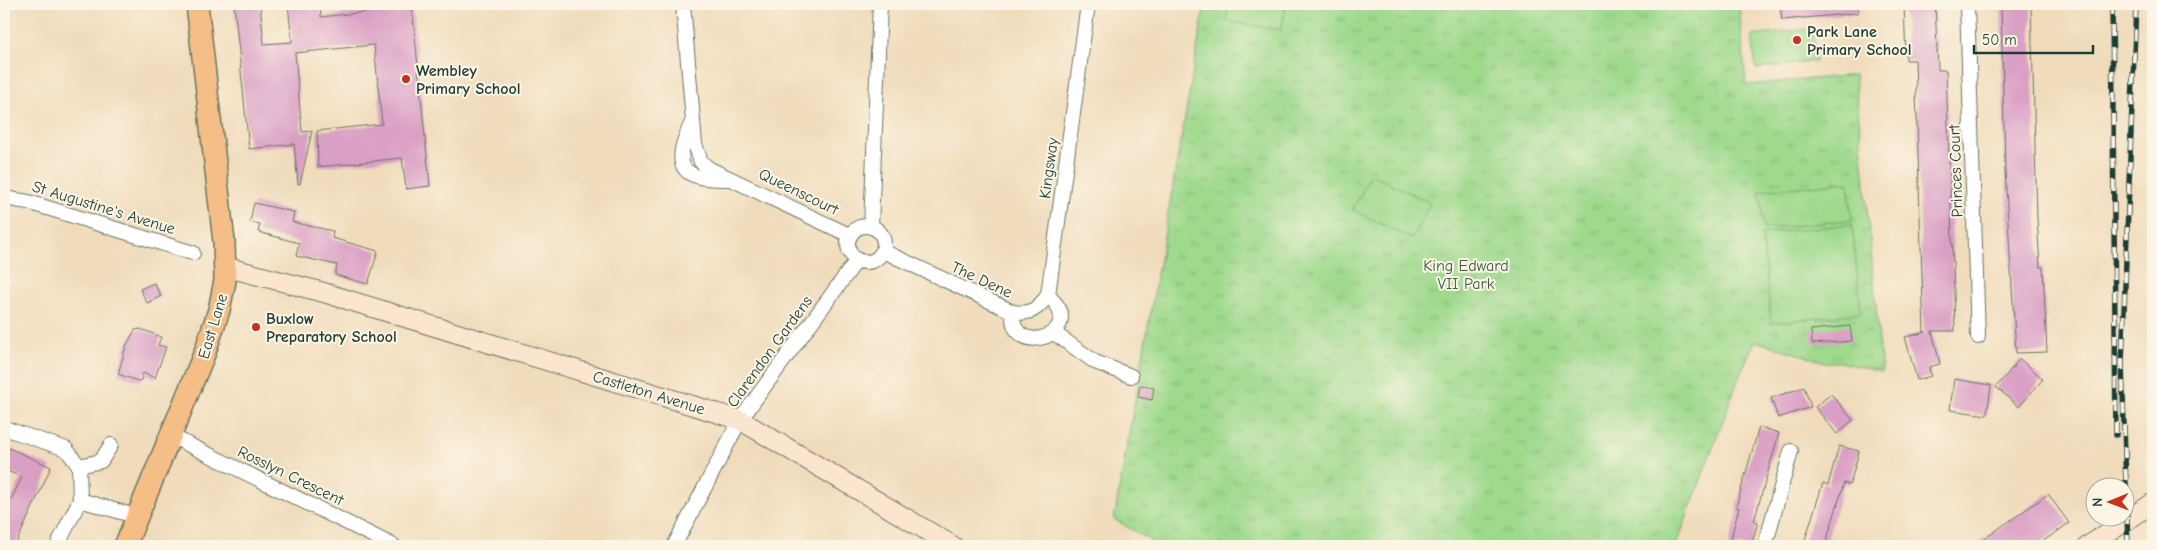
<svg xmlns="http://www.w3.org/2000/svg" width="2157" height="550" font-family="'Comic Neue',sans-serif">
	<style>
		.grass { fill: url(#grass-tufts); stroke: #5e8b60 }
		.garden { fill: #9ed98c; stroke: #5e8b60 }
		.building { fill: #da9fc5 }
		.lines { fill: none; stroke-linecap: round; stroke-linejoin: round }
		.street-casing { stroke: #687563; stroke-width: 16 }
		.secondary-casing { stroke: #687563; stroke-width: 21 }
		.primary-casing { stroke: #687563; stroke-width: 24 }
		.street { stroke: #fff; stroke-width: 14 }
		.secondary { stroke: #fbe5cf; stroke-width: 19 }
		.primary { stroke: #f6be87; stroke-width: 21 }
		.rail-casing { stroke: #1f3d34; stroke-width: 5.5 }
		.rail { stroke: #fcf5e5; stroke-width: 4; stroke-dasharray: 11; stroke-linecap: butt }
		.poi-dot { fill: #c8321e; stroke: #fcf5e5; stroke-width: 2 }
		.labels { text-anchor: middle; stroke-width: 4; stroke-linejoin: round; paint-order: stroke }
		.poi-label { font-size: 16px; font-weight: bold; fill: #1f3d34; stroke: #fcf5e5; text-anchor: start }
		.street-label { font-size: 16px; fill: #1f3d34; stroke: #fcf5e5 }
		.park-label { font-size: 16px; fill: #385c46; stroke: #fcf5e5 }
	</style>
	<defs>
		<pattern id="grass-tufts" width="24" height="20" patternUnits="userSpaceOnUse" patternTransform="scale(1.25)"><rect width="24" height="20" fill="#9ed98c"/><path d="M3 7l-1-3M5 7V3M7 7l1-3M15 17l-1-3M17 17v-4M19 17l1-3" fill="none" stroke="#88bb79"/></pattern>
	</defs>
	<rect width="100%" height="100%" fill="#fcf5e5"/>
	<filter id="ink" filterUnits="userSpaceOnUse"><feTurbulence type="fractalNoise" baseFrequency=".02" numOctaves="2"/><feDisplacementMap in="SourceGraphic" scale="10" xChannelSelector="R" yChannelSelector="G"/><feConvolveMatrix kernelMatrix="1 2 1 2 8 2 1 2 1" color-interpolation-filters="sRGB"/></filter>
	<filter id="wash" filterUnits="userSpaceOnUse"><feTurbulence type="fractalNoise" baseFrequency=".0096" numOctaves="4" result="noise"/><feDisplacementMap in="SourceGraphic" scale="20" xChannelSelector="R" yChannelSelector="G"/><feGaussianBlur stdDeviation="1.12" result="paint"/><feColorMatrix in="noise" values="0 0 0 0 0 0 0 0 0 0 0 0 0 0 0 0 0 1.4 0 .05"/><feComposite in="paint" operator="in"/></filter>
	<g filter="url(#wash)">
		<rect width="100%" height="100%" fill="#f0dcbb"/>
		<!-- grass -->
		<path class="grass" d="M1205,4H1739L1746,85L1855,75L1882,372L1839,362H1825L1755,341L1741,372L1676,546H1159L1114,519Z"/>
		<!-- garden -->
		<g class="garden">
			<path d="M1229,4L1286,5L1281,30L1226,21Z"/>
			<path d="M1812,28L1816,61L1756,69L1752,36Z"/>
			<path d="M1371,174L1430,203L1412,239L1353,210Z"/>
			<path d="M1848,182L1852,220L1764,229L1760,191Z"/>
			<path d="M1852,224L1861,313L1771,323L1762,234Z"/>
		</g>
		<g id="blocks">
			<!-- building -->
			<g class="building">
				<path d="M234,4H260L264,44L292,42L288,4H320L321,17L412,7L430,186L406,189L402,158L318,167L317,131L382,124L374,45L295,53L302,132L312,131L300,184H298L294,144L249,149Z"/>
				<path d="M1780,4H1858V13L1782,20Z"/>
				<path d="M1904,4H1935L1938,70H1946L1954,293L1955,331H1932L1940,364L1929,367L1931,376L1917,380L1905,337L1926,332H1924L1921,247L1915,60H1906Z"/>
				<path d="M2001,4H2031L2037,218L2040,267H2043L2047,352L2016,353L2005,171Z"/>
				<path d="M254,203L294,212L292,222L333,231L332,238L378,251L368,284L335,275L337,265L296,256L299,243L258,232L260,224L250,222Z"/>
				<path d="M154,283L161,296L147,303L140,289Z"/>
				<path d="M1850,326L1852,341L1812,344L1811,330Z"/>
				<path d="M141,329L161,337L158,345L166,347L155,378L143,373L141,380L138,381L118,374L126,346L135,330Z"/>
				<path d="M2020,359L2043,379L2019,407L1996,387Z"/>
				<path d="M1954,379L1991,385L1987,415L1950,410Z"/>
				<path d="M1140,385L1154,388L1152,400L1138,397Z"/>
				<path d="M1804,387L1811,407L1778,418L1771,398Z"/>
				<path d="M1831,394L1853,420L1837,434L1815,407Z"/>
				<path d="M1759,427L1779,433L1754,521L1758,522L1751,546H1729L1739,508L1736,507Z"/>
				<path d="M1839,446L1859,451L1850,485L1844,483L1825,546H1803L1823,483L1828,485Z"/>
				<path d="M9,448L51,467L15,546H4V514L22,477L4,470V461Z"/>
				<path d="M2048,494L2069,523L2058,531L2036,546H1974Z"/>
			</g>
		</g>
	</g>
	<g filter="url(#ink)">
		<use href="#blocks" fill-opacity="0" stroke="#687563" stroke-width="1"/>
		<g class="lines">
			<defs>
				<g id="street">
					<path d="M683,4L695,144L701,162L710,169L849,235"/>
					<path d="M1967,4L1978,337"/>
					<path d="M692,122C672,165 678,180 727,179"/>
					<path d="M4,198L28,202L193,253"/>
					<circle cx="866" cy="244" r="18"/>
					<path d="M871,227L880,4"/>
					<path d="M883,251L1013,312C1030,315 1038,309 1048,295L1088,4"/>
					<path d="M1013,312C1009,356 1075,339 1058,307C1056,303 1051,299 1048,295"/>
					<path d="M1054,333L1095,362L1131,376"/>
					<path d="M4,428L66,449L79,466L80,500L57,546"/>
					<path d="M171,436L394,546"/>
					<path d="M79,466L101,461L111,445"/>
					<path d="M80,500L138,517"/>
					<path d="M674,546L740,420L857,260"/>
					<path d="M1765,546L1791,451"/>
				</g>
				<g id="secondary">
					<path d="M226,267L322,292L740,420L953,546"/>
					<path d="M2088,546L2153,503"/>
				</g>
				<path id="primary" d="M125,546L205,352L219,310L225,281L224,242L197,4"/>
			</defs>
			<!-- street casing -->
			<use href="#street" class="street-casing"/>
			<!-- secondary casing -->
			<use href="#secondary" class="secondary-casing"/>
			<!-- primary casing -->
			<use href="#primary" class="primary-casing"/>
			<!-- street -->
			<use href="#street" class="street"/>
			<!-- secondary -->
			<use href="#secondary" class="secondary"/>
			<!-- primary -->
			<use href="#primary" class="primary"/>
			<defs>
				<g id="rail">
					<path d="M2112,4L2116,435"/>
					<path d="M2128,546L2122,363L2136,4"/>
				</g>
			</defs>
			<!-- rail casing -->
			<use href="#rail" class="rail-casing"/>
			<!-- rail -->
			<use href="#rail" class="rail"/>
		</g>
	</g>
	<!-- markers -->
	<g class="poi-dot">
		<circle cx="1797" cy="40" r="5"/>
		<circle cx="406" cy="79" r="5"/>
		<circle cx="256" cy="327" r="5"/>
	</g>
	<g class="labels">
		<!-- poi labels -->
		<g class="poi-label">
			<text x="1807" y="37">Park Lane<tspan x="1807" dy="18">Primary School</tspan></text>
			<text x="416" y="76">Wembley<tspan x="416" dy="18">Primary School</tspan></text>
			<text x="266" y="324">Buxlow<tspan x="266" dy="18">Preparatory School</tspan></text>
		</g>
		<!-- street labels -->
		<g class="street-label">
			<text transform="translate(1048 168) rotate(-82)" y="6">Kingsway</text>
			<text transform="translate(1955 171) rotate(-92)" y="6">Princes Court</text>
			<text transform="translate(799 191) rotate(26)" y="6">Queenscourt</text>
			<text transform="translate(104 207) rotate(17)" y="6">St Augustine's Avenue</text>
			<text transform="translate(982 279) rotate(25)" y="6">The Dene</text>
			<text transform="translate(212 326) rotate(-73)" y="6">East Lane</text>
			<text transform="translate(769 351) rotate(-54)" y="6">Clarendon Gardens</text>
			<text transform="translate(649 392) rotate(17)" y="6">Castleton Avenue</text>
			<text transform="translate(291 475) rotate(26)" y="6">Rosslyn Crescent</text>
		</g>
		<!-- park labels -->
		<g class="park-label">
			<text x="1466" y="271">King Edward<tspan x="1466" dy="18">VII Park</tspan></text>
		</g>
	</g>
	<!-- margin -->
	<rect width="2157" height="550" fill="none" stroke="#fcf5e5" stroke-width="20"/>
	<!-- north arrow -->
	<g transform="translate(2110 502) rotate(269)"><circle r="24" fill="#fcf5e5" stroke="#a4ab9e"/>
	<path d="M0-4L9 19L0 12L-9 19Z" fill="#c8321e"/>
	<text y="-8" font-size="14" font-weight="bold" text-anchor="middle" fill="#1f3d34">N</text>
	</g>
	<!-- scale -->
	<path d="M1974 45v8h119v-8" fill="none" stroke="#1f3d34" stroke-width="2.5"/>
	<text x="1982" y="45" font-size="15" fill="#1f3d34" stroke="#fcf5e5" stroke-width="4" paint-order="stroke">50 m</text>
</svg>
